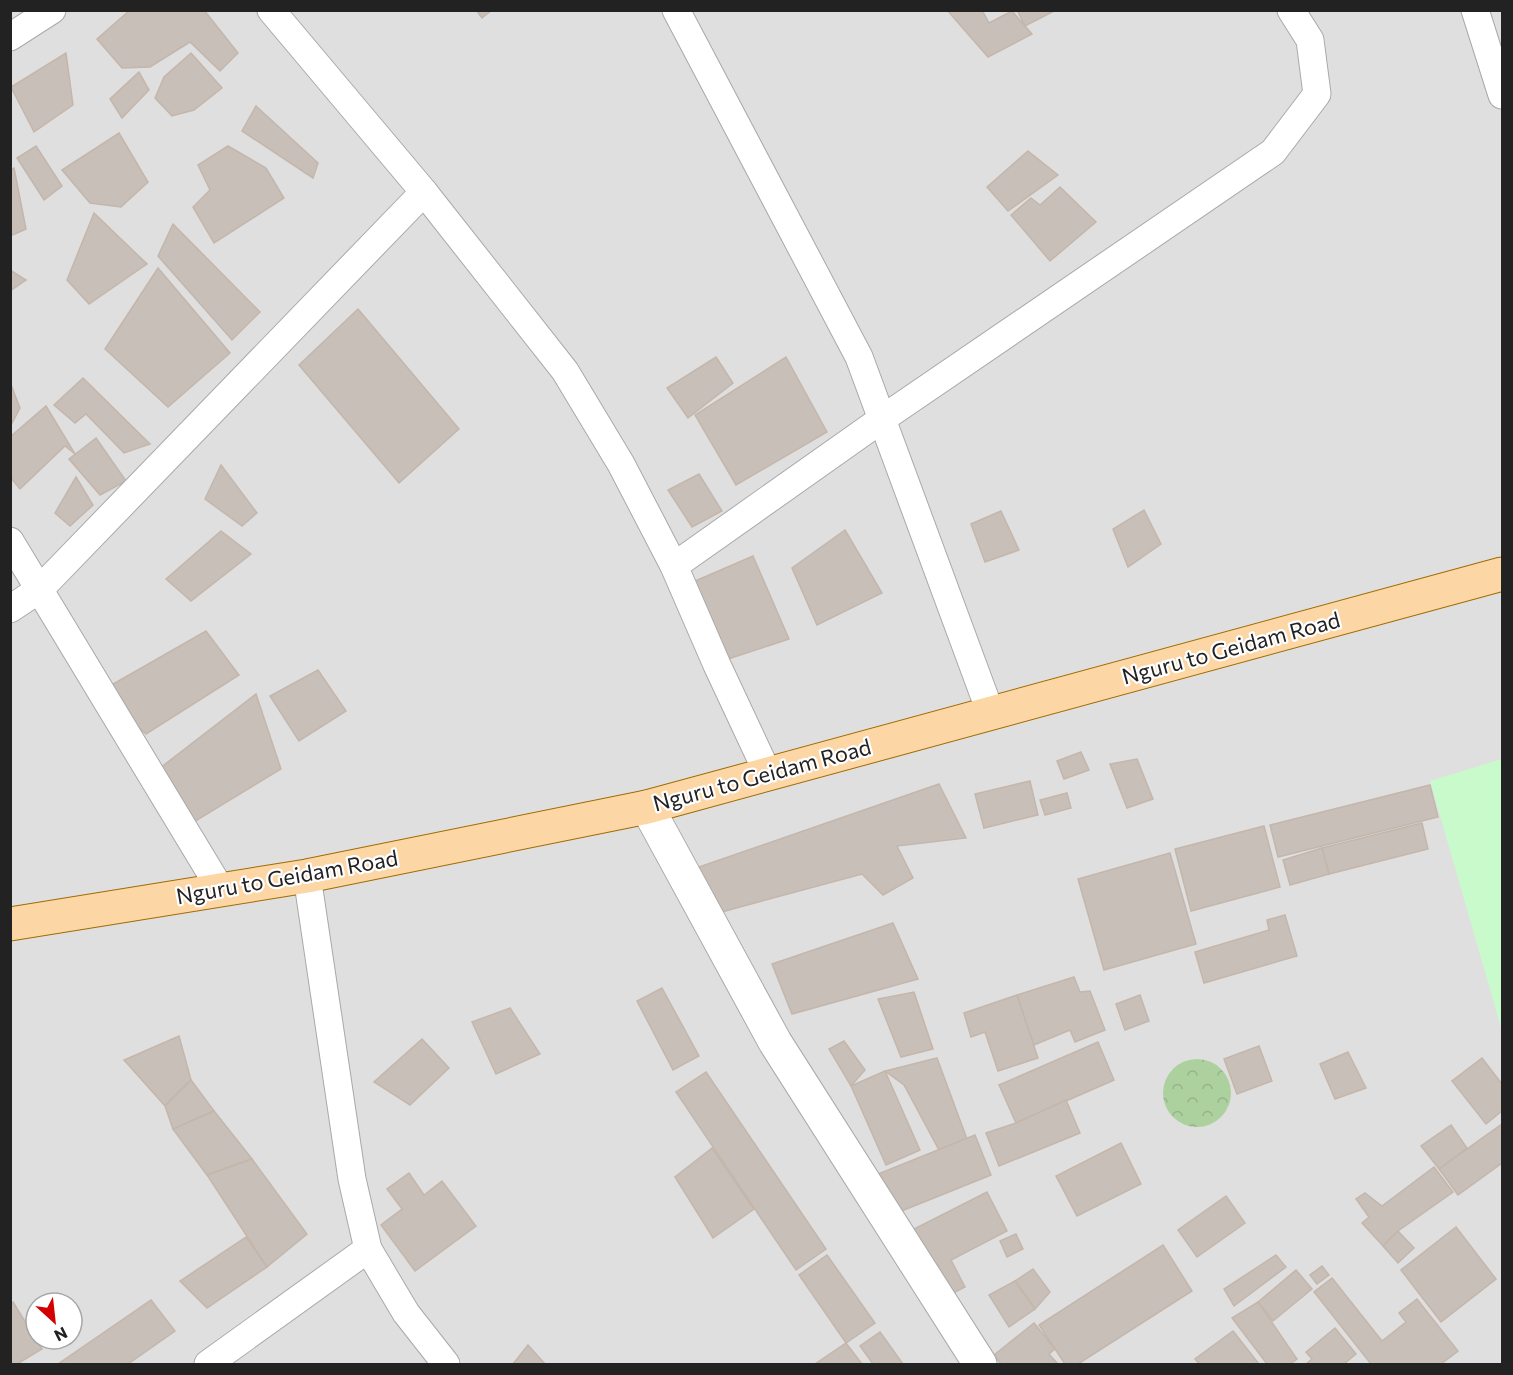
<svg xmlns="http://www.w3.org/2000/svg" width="1513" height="1375" font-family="Commissioner,sans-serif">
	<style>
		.residential { fill: #e0dfdf; fill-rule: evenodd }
		.forest { fill: url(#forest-crowns) }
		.park { fill: #c8facc }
		.building { fill: #c7bfb8; stroke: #c4b6ab; stroke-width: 1.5 }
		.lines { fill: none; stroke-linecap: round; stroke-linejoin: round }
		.minor-casing { stroke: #a9a9a9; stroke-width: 29 }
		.tertiary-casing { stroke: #a9a9a9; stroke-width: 35 }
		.primary-casing { stroke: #a06b00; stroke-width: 35 }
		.minor { stroke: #fff; stroke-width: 27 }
		.tertiary { stroke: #fff; stroke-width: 33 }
		.primary { stroke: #fcd6a4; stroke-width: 33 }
		.labels { text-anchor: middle; stroke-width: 4.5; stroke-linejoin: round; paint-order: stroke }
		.street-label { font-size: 22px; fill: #222; stroke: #fff }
	</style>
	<defs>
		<pattern id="forest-crowns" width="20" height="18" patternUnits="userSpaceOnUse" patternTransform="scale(1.5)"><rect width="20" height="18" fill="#add19e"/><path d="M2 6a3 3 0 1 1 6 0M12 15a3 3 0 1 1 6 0" fill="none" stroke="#95b388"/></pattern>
	</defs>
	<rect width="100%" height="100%" fill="#f2efe9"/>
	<!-- residential -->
	<path class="residential" d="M10,11H1502V1364H11ZM36,1303H72V1339H36Z"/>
	<!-- forest -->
	<circle class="forest" cx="1197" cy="1093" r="34"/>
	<!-- park -->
	<path class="park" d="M1502,759V1031L1430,781Z"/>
	<!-- building -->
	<g class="building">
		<path d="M130,10H204L238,53L220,71L190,42L150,67L122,68L97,39Z"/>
		<path d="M476,10H492L482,18Z"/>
		<path d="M947,10H982L989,23L1012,11L1032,34L988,57Z"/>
		<path d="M1017,10H1056L1025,26Z"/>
		<path d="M66,53L73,105L34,132L11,87Z"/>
		<path d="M191,53L222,88L194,110L172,116L155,98L164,77Z"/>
		<path d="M139,72L149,90L122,118L110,99Z"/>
		<path d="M256,106L318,163L313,178L242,131Z"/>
		<path d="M119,133L148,182L121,207L90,203L62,170Z"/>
		<path d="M36,146L62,186L44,200L17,158Z"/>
		<path d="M228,146L266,168L284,198L214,243L193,207L210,190L198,165Z"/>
		<path d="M1028,151L1058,175L1008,211L987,187Z"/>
		<path d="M14,168L26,229L10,236V170Z"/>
		<path d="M1060,187L1096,222L1050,261L1011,215L1031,198L1040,205Z"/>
		<path d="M94,213L147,264L89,304L67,280Z"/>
		<path d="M173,224L260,312L232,340L158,256Z"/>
		<path d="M158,268L230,353L168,407L105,349Z"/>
		<path d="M10,270L26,280L10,291Z"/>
		<path d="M358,309L459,429L399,483L299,365Z"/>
		<path d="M716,357L733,383L688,418L667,388Z"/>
		<path d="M786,357L827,432L736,485L695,415Z"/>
		<path d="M83,378L150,444L124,453L86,414L75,423L54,405Z"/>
		<path d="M10,382L20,408L10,427Z"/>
		<path d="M46,406L75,454L65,446L20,489L10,477V437Z"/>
		<path d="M96,438L126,481L100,495L69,459Z"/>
		<path d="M221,465L257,513L242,526L205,499Z"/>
		<path d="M699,474L722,511L692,527L668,490Z"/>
		<path d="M76,477L93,505L70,526L55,513Z"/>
		<path d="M1144,510L1161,544L1128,567L1113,529Z"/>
		<path d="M1001,511L1019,550L985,562L971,524Z"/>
		<path d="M845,530L882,593L817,625L792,568Z"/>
		<path d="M221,531L251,554L191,601L166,579Z"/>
		<path d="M753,556L789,639L725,660L693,582Z"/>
		<path d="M206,631L239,675L146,734L101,691Z"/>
		<path d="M318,670L346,711L299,741L270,696Z"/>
		<path d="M256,694L281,769L184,828L151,775Z"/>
		<path d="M1081,752L1089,770L1064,779L1057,761Z"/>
		<path d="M1137,759L1153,799L1127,808L1110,764Z"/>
		<path d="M1030,781L1038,815L984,828L975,794Z"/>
		<path d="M939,784L966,838L897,846L913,878L883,895L862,874L707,916L699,867Z"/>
		<path d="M1430,785L1438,817L1278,857L1270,825Z"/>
		<path d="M1067,793L1071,808L1045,815L1040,800Z"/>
		<path d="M1422,823L1428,849L1329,874L1322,848Z"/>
		<path d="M1264,826L1280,887L1191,911L1175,849Z"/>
		<path d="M1322,848L1329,874L1290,885L1283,860Z"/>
		<path d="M1170,853L1196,944L1104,970L1078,879Z"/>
		<path d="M1285,915L1297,956L1204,983L1195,952L1269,930L1267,920Z"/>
		<path d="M893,923L918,979L792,1014L772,964Z"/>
		<path d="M1074,977L1080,992L1090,991L1105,1030L1075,1042L1070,1030L1034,1045L1019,1008L1017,995Z"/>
		<path d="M662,988L699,1056L673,1070L637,1001Z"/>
		<path d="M914,992L933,1049L901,1057L878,999Z"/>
		<path d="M1017,995L1038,1058L998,1071L985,1032L971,1037L964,1013Z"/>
		<path d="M1140,995L1149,1021L1125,1030L1116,1004Z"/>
		<path d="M510,1008L540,1054L496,1074L472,1022Z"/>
		<path d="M179,1036L191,1080L165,1106L124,1060Z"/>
		<path d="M422,1039L449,1068L410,1105L374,1082Z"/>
		<path d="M844,1041L865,1070L851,1086L829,1049Z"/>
		<path d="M1098,1042L1114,1080L1016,1123L999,1085Z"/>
		<path d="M1259,1046L1272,1081L1237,1094L1224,1059Z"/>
		<path d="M1348,1052L1366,1088L1335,1099L1320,1064Z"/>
		<path d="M937,1058L967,1139L939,1150L904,1085L885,1071Z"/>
		<path d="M1482,1058L1502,1084V1111L1486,1124L1452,1081Z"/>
		<path d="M885,1071L920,1150L886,1165L851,1086Z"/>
		<path d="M706,1072L826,1249L796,1270L676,1092Z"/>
		<path d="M191,1080L214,1111L173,1129L165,1106Z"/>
		<path d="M1066,1100L1080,1133L999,1166L986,1133L1016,1123Z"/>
		<path d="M214,1111L252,1159L207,1175L173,1129Z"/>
		<path d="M1502,1124V1163L1458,1195L1439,1169Z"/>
		<path d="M1451,1125L1467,1148L1439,1169L1421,1146Z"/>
		<path d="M975,1135L991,1175L894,1214L868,1178Z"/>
		<path d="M1121,1143L1141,1184L1077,1216L1056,1176Z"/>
		<path d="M712,1148L754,1209L713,1238L675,1177Z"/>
		<path d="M252,1159L307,1234L267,1267L207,1175Z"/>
		<path d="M1434,1167L1453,1192L1398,1231L1383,1246L1362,1223L1369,1217L1356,1199L1365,1193L1382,1206Z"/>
		<path d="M409,1173L424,1195L442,1181L476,1226L415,1271L381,1225L402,1209L387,1189Z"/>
		<path d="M987,1192L1007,1231L951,1260L965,1287L944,1298L910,1231Z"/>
		<path d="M1226,1196L1245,1223L1197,1257L1178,1230Z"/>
		<path d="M1456,1227L1496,1279L1441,1322L1401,1270Z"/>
		<path d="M1398,1231L1414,1248L1398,1263L1383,1246Z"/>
		<path d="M1016,1234L1023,1249L1007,1257L1000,1241Z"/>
		<path d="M246,1237L267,1267L207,1308L180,1281Z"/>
		<path d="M1163,1245L1192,1291L1078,1364H1065L1039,1325Z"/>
		<path d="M827,1255L875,1323L846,1343L799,1275Z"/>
		<path d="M1276,1255L1286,1267L1234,1306L1224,1289Z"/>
		<path d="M1322,1266L1329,1275L1317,1284L1310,1275Z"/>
		<path d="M1033,1269L1050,1292L1035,1309L1015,1281Z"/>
		<path d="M1296,1270L1312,1289L1273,1321L1258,1302Z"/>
		<path d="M1332,1278L1382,1341L1406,1322L1399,1313L1417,1299L1458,1351L1441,1364H1371L1314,1292Z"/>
		<path d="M1015,1281L1035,1309L1009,1327L989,1295Z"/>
		<path d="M151,1300L175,1331L128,1364H58Z"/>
		<path d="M13,1302L42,1349L17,1364H10V1304Z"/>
		<path d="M1258,1302L1297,1359L1290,1364H1267L1232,1318Z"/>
		<path d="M1034,1323L1055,1349L1049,1354L1058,1364H1001L994,1355Z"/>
		<path d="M1335,1328L1356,1354L1344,1364H1306L1312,1359L1306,1352Z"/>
		<path d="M1233,1331L1259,1364H1199L1195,1359Z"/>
		<path d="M880,1332L903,1364H873L860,1346Z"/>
		<path d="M846,1343L862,1364H815Z"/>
		<path d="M528,1345L545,1364H513Z"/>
	</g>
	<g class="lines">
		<defs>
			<g id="minor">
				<path d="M271,10L424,192L565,371L621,464L674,566L717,665L768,774"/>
				<path d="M676,10L859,357L991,714"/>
				<path d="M1475,10L1502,95"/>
				<path d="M10,37L52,10"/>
				<path d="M10,541L221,890"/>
				<path d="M674,566L882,419L1273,152L1317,94L1310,40L1291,10"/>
				<path d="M10,609L40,589L424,192"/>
				<path d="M307,876L352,1179L368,1249L406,1313L446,1364"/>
				<path d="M208,1364L368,1249"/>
			</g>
			<path id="tertiary" d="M647,807L775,1042L980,1364"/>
			<path id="primary" d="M10,924L307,876L647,807L1502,574"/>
		</defs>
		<!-- minor casing -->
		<use href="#minor" class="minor-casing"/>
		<!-- tertiary casing -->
		<use href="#tertiary" class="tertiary-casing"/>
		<!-- primary casing -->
		<use href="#primary" class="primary-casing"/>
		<!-- minor -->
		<use href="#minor" class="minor"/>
		<!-- tertiary -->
		<use href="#tertiary" class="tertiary"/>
		<!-- primary -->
		<use href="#primary" class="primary"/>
	</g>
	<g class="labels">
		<!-- street labels -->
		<g class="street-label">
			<text transform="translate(1231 648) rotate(-15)" y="8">Nguru to Geidam Road</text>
			<text transform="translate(762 775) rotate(-15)" y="8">Nguru to Geidam Road</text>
			<text transform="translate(287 877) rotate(-10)" y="8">Nguru to Geidam Road</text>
		</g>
	</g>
	<!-- border -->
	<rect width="1513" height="1375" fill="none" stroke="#222222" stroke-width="24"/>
	<!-- north arrow -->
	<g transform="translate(54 1321) rotate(153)"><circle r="28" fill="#ffffff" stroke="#a7a7a7" stroke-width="1.5"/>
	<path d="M0-4.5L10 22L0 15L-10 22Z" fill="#d40000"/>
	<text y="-9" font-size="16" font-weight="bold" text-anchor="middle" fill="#222222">N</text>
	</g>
</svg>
